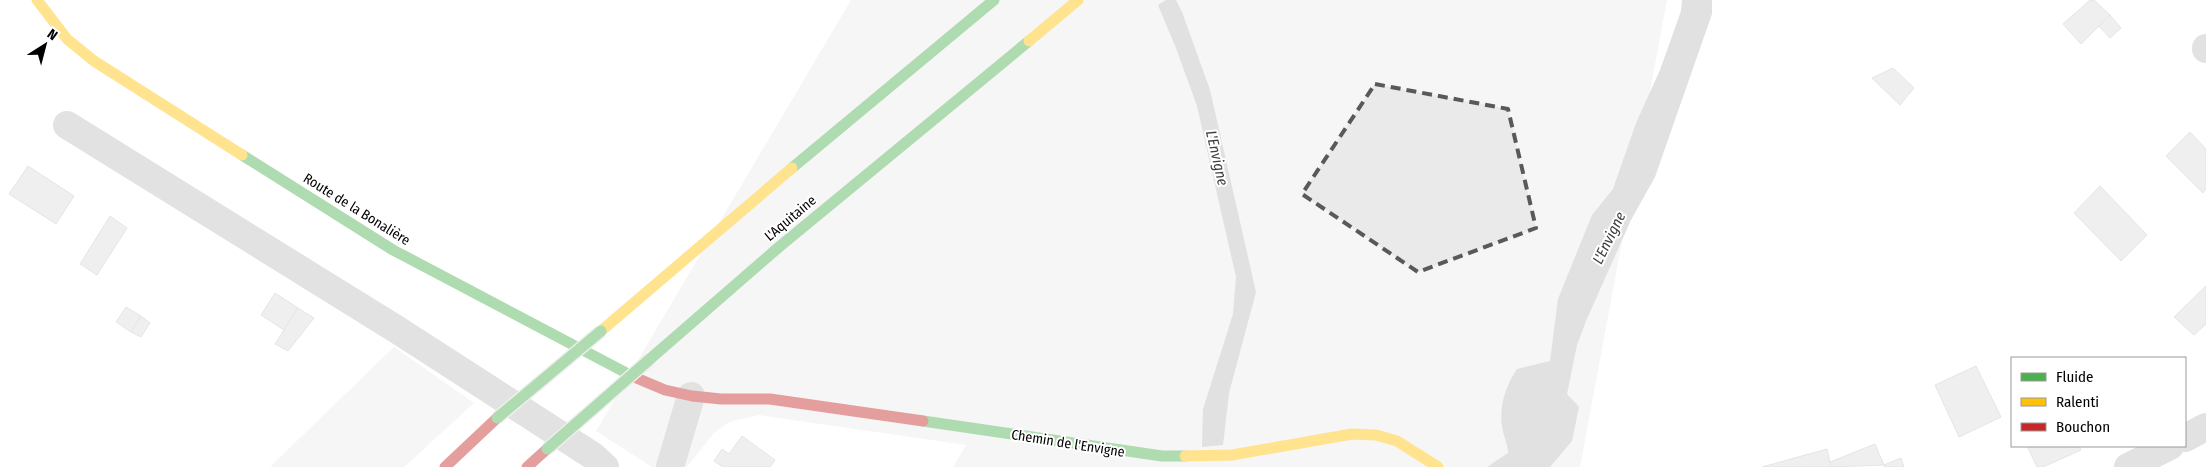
<svg xmlns="http://www.w3.org/2000/svg" width="2206" height="467" font-family="'Fira Sans Condensed',sans-serif">
	<style>
		.green { fill: #eaeaea }
		.water { fill: #bcbcbc }
		.building { fill: #dcdcdc; stroke: #c5c5c5 }
		.lines { fill: none; stroke-linecap: round; stroke-linejoin: round }
		.street { stroke: #bebebe; stroke-width: 28 }
		.fast { stroke: #4caf50; stroke-width: 11 }
		.slow { stroke: #ffc107; stroke-width: 11 }
		.jam { stroke: #c62828; stroke-width: 11 }
		.fast-bridge-casing { stroke: #dbdbdb; stroke-width: 14; stroke-linecap: butt }
		.fast-bridge { stroke: #4caf50; stroke-width: 11 }
		.marked { fill: none; stroke: #595959; stroke-width: 4; stroke-dasharray: 10 6; stroke-linejoin: round }
		.labels { text-anchor: middle; stroke-width: 4; stroke-linejoin: round; paint-order: stroke }
		.street-label { font-size: 14px; fill: #000; stroke: #fff }
		.water-label { font-size: 15px; font-style: italic; fill: #404040; stroke: #fff }
	</style>
	<rect width="100%" height="100%" fill="#fff"/>
	<!-- green -->
	<g class="green">
		<path d="M851,0H1667L1580,467H953L966,445L759,415L729,422L713,434L687,467H652L596,431Z"/>
		<path d="M394,347L474,403L404,467H270Z"/>
	</g>
	<!-- water -->
	<g class="water">
		<path d="M1166,0H1176L1182,12L1210,90L1256,292L1229,393L1223,445L1202,447L1203,409L1233,314L1236,277L1197,106L1176,48L1158,5Z"/>
		<path d="M1682,0H1712V14L1655,177L1631,220L1586,321L1577,345L1567,394L1579,407L1572,441L1550,467H1487L1508,453C1508,444 1503,435 1502,426C1499,406 1506,385 1517,369L1550,361L1558,299L1592,215L1613,189L1636,123L1660,70L1681,11Z"/>
	</g>
	<!-- building -->
	<g class="building">
		<path d="M2090,0H2094L2110,15L2081,44L2063,24Z"/>
		<path d="M2110,15L2121,28L2110,38L2099,26Z"/>
		<path d="M1893,68L1914,88L1900,105L1872,78Z"/>
		<path d="M2190,132L2206,149V189L2203,193L2166,156Z"/>
		<path d="M28,166L74,196L56,224L9,194Z"/>
		<path d="M2100,186L2147,235L2121,261L2074,213Z"/>
		<path d="M110,216L127,228L97,275L80,264Z"/>
		<path d="M2206,286V324L2194,335L2174,317Z"/>
		<path d="M275,293L298,308L284,330L261,315Z"/>
		<path d="M126,307L141,316L131,332L116,322Z"/>
		<path d="M298,308L314,318L288,351L275,344Z"/>
		<path d="M141,316L150,323L141,337L131,332Z"/>
		<path d="M1976,366L2001,417L1959,437L1935,385Z"/>
		<path d="M742,436L775,460L770,467H723L714,461L722,449L729,454Z"/>
		<path d="M1875,444L1884,465L1831,467L1830,462Z"/>
		<path d="M2027,446H2079L2081,450L2043,467H2037Z"/>
		<path d="M1827,449L1831,467H1762Z"/>
		<path d="M1901,458L1904,467H1885L1884,465Z"/>
	</g>
	<g class="lines">
		<!-- street -->
		<g class="street">
			<path d="M2206,48V49"/>
			<path d="M67,125L396,329L593,456L605,467"/>
			<path d="M2185,438L2206,427"/>
			<path d="M670,467L691,396"/>
			<path d="M2128,467L2170,446"/>
		</g>
		<!-- fast -->
		<g class="fast">
			<path d="M242,155L393,250L634,377"/>
			<path d="M792,168L994,0"/>
			<path d="M650,359L779,247L1029,41"/>
			<path d="M923,421L1162,456H1185"/>
		</g>
		<!-- slow -->
		<g class="slow">
			<path d="M37,0L67,39L94,61L242,155"/>
			<path d="M1029,41L1078,0"/>
			<path d="M601,331L792,168"/>
			<path d="M1185,456L1232,455L1352,434L1376,435L1397,441L1438,467"/>
		</g>
		<!-- jam -->
		<g class="jam">
			<path d="M634,377L665,390L692,396L721,399H770L923,421"/>
			<path d="M445,467L497,418"/>
			<path d="M527,467L547,449"/>
		</g>
		<defs>
			<g id="fast-bridge">
				<path d="M497,418L601,331"/>
				<path d="M547,449L650,359"/>
			</g>
		</defs>
		<!-- fast-bridge casing -->
		<use href="#fast-bridge" class="fast-bridge-casing"/>
		<!-- fast-bridge -->
		<use href="#fast-bridge" class="fast-bridge"/>
	</g>
	<!-- marked area -->
	<path d="M0 0H2206V467H0ZM1375,84L1508,109L1536,228L1418,272L1302,194Z" fill="#fff" fill-opacity=".55" fill-rule="evenodd"/>
	<path class="marked" d="M1375,84L1508,109L1536,228L1418,272L1302,194Z"/>
	<g class="labels">
		<!-- street labels -->
		<g class="street-label">
			<text transform="translate(357 209) rotate(32)" y="5">Route de la Bonalière</text>
			<text transform="translate(790 218) rotate(-40)" y="5">L'Aquitaine</text>
			<text transform="translate(1068 443) rotate(9)" y="5">Chemin de l'Envigne</text>
		</g>
		<!-- water labels -->
		<g class="water-label">
			<text transform="translate(1217 158) rotate(77)" y="5">L'Envigne</text>
			<text transform="translate(1609 238) rotate(-64)" y="5">L'Envigne</text>
		</g>
	</g>
	<!-- legend -->
	<rect x="2011" y="357" width="175" height="90" fill="#ffffff" stroke="#999999"/>
	<rect x="2021" y="373" width="25" height="8" fill="#4caf50" stroke="#999999"/>
	<text x="2056" y="382" font-size="15" fill="#000000">Fluide</text>
	<rect x="2021" y="398" width="25" height="8" fill="#ffc107" stroke="#999999"/>
	<text x="2056" y="407" font-size="15" fill="#000000">Ralenti</text>
	<rect x="2021" y="423" width="25" height="8" fill="#c62828" stroke="#999999"/>
	<text x="2056" y="432" font-size="15" fill="#000000">Bouchon</text>
	<!-- north arrow -->
	<g transform="translate(45 45) rotate(36)" stroke="#ffffff" stroke-width="4" paint-order="stroke">
	<path d="M0-4L9 19L0 12L-9 19Z" fill="#000000"/>
	<text y="-8" font-size="14" font-weight="bold" text-anchor="middle" fill="#000000">N</text>
	</g>
</svg>
